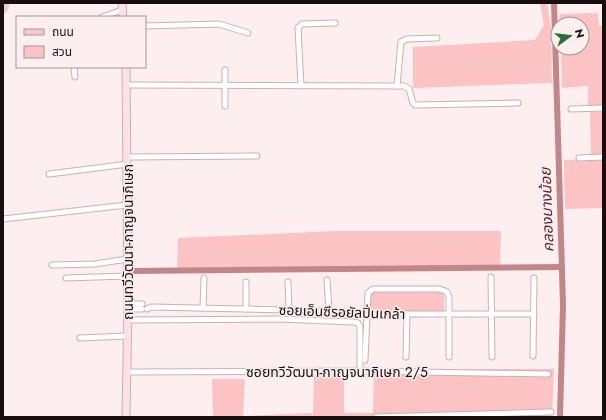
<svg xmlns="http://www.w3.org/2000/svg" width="606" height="420" font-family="Jost,'Noto Sans Thai',sans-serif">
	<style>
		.green { fill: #fcc3c5 }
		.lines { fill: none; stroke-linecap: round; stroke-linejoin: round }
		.canal { stroke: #c2868a; stroke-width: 6 }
		.street-casing { stroke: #ceafb0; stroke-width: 7 }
		.secondary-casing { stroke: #ceafb0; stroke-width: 9 }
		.primary-casing { stroke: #d1cfcf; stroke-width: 10 }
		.street { stroke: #fff; stroke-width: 5 }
		.secondary { stroke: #fce2e4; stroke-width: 7 }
		.primary { stroke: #f9c6ca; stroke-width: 8 }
		.labels { text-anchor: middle; stroke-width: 3; stroke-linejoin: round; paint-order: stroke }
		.street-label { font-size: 14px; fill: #190e0f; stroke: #fdefef }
		.water-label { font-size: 15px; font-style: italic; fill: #631b26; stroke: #fdefef }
	</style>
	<rect width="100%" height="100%" fill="#fdefef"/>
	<!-- green -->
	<g class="green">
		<path d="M540,3H547L551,28L552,83L413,88V47L535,40L544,25Z"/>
		<path d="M598,13L599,26H603V106H588V86L562,88L561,48H582V24H560L559,14Z"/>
		<path d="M590,112H603V208L565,209L564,160L591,159Z"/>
		<path d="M336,231H501L500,268L177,272L178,238Z"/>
		<rect x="371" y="292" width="73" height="19"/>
		<path d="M374,369H554L552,417H213L212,379H245L243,416L313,413L314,376L344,377V413H373Z"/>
	</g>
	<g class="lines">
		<!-- canal -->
		<g class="canal">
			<path d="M554,3L563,305L560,417"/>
			<path d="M132,271L562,267"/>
		</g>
		<defs>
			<g id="street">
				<path d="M102,17L122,10"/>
				<path d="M145,26L219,24L248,33"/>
				<path d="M74,67L75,77"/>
				<path d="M127,85L404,86L409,89L413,103L415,105L518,103"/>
				<path d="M301,86L298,28L302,24L335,23"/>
				<path d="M397,86L401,42L407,39L437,38"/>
				<path d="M225,106V70"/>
				<path d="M571,109L603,108"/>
				<path d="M128,157L257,156"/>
				<path d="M579,158L603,157"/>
				<path d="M49,174L128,164"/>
				<path d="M3,219L127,205"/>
				<path d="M52,265L95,264L127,259"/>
				<path d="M491,277L492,357"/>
				<path d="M66,278L127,276"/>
				<path d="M327,280L329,311"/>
				<path d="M288,282L289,310"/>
				<path d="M128,304H142"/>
				<path d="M203,308L204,278"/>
				<path d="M128,309H142"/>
				<path d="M147,309L151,307L329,311L366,314H534"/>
				<path d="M246,309V282"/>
				<path d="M128,320L279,319L353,322L358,323L360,327V371"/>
				<path d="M80,338L127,336"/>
				<path d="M533,356L534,278"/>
				<path d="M406,357L407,314"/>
				<path d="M365,360L368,293L373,289H440L447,292L449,297V357"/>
				<path d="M126,372L360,371L548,374"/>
				<path d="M376,417L551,412"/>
			</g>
			<g id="secondary">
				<path d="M122,3L123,17"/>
				<path d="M126,67L128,304L126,417"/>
			</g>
			<path id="primary" d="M3,8L5,3"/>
		</defs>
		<!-- street casing -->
		<use href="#street" class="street-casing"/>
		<!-- secondary casing -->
		<use href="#secondary" class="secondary-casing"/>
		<!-- primary casing -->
		<use href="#primary" class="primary-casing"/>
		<!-- street -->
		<use href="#street" class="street"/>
		<!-- secondary -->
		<use href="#secondary" class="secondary"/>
		<!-- primary -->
		<use href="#primary" class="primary"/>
	</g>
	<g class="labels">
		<!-- street labels -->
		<g class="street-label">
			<text transform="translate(128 242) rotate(-90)" y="5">ถนนทวีวัฒนา-กาญจนาภิเษก</text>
			<text transform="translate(342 312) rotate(2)" y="5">ซอยเอ็นซีรอยัลปิ่นเกล้า</text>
			<text x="337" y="377">ซอยทวีวัฒนา-กาญจนาภิเษก 2/5</text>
		</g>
		<!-- water labels -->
		<g class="water-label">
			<text transform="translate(547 210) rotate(-92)" y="5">คลองบางน้อย</text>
		</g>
	</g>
	<!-- border -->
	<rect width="606" height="420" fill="none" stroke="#190e0f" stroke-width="8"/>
	<!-- legend -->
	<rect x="16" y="16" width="130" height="52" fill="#fdefef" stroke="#a29595"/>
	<rect x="24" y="29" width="20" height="6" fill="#f9c6ca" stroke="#a29595"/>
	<text x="52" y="36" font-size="12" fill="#190e0f">ถนน</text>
	<rect x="24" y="46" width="20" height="12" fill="#fcc3c5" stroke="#a29595"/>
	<text x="52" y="56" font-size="12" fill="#190e0f">สวน</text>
	<!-- north arrow -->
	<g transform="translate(570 36) rotate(75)"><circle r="19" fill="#fdefef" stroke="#a29595"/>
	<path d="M0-3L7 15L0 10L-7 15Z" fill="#2b6e39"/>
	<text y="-6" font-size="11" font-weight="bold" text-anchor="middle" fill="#190e0f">N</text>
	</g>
</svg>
